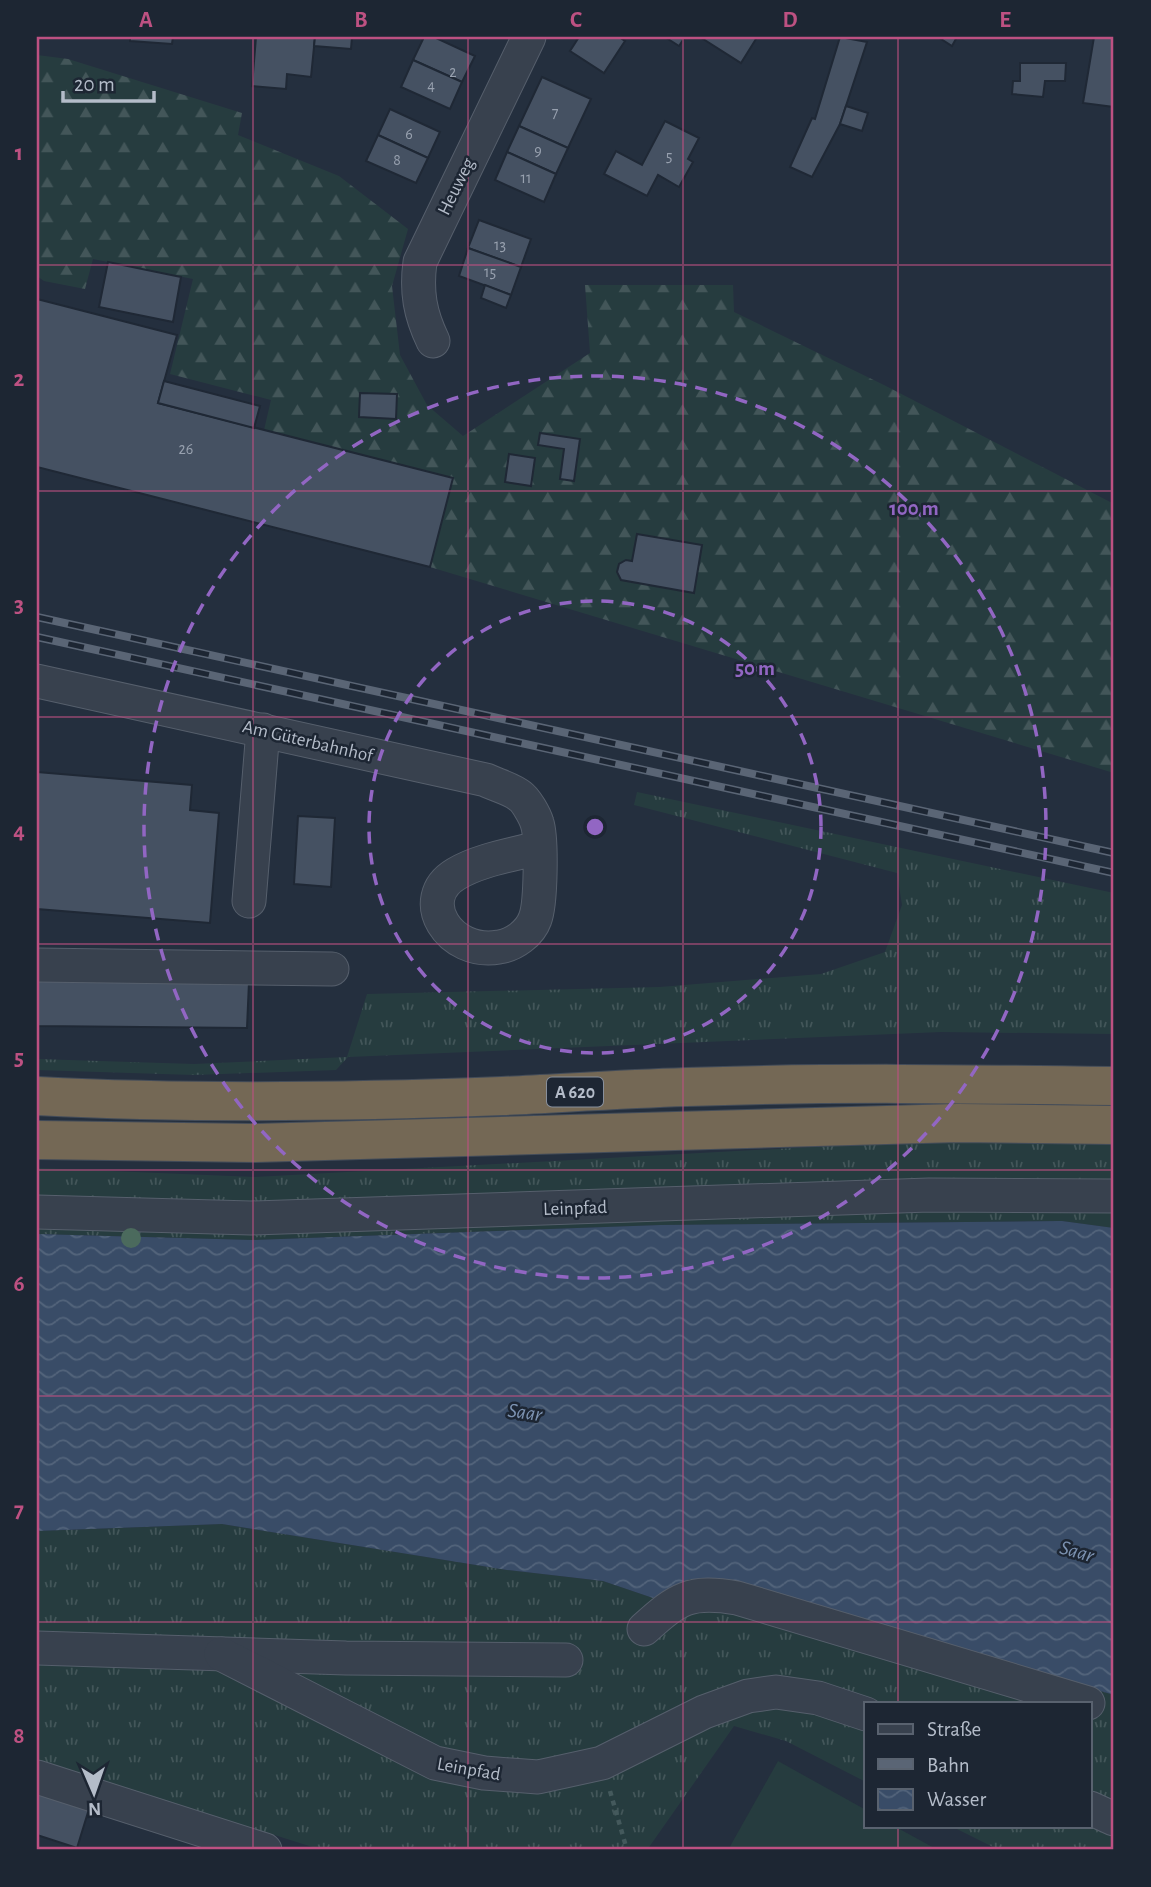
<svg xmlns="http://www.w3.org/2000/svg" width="1151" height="1887" font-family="'Alegreya Sans',sans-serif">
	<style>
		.grass { fill: url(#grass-tufts) }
		.forest { fill: url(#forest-firs) }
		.pitch { fill: #263c3f }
		.water { fill: url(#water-waves) }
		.building { fill: #455162; stroke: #1f2835; stroke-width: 2 }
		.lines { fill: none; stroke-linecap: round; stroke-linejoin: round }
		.minor-casing { stroke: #565f6c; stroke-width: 35 }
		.highway-casing { stroke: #434c59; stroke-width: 40 }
		.path { stroke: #44595c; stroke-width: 4.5; stroke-dasharray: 5 5; stroke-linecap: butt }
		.minor { stroke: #38414e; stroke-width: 33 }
		.highway { stroke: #746855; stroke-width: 38 }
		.rail-casing { stroke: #5a6575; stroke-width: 8 }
		.rail { stroke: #1d2633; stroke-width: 5; stroke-dasharray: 16; stroke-linecap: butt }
		.tree { fill: #4b6a5d }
		.grid { fill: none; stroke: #bd5182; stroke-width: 2; stroke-opacity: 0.55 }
		.ring { fill: none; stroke: #9266c3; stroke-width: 3.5; stroke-dasharray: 12 9 }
		.labels { text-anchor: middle; stroke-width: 5; stroke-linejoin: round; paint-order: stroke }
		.number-label { font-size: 16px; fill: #98a1af }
		.shield { fill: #1d2633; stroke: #878f9c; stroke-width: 2 }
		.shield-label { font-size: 18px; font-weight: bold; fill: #b4bcc9 }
		.street-label { font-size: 19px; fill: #b4bcc9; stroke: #1d2633 }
		.water-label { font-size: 21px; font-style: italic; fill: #7c92b1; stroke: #1d2633 }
		.centre { fill: #9266c3; stroke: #1d2633; stroke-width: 3.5 }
		.ring-label { font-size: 21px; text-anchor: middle; font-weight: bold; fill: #9266c3; stroke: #1d2633; stroke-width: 5; stroke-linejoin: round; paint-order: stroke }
		.neatline { fill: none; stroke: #bd5182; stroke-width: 2.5 }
		.grid-label { font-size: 23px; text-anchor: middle; font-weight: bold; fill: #bd5182 }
	</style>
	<defs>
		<pattern id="grass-tufts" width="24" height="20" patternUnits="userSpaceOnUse" patternTransform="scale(1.75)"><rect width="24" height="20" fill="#263c3f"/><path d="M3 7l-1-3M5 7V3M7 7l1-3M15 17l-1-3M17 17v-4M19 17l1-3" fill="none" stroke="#435659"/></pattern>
		<pattern id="forest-firs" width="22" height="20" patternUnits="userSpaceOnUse" patternTransform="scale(1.75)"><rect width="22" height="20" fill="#263c3f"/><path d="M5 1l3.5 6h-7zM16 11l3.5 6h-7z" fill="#435659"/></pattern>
		<pattern id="water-waves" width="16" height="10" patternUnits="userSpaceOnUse" patternTransform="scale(1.75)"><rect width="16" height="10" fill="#394c67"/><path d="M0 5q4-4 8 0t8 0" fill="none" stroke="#53647b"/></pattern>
	</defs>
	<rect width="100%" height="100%" fill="#242f3e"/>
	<!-- grass -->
	<g class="grass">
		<path d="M637,792L1114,893V1034L941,1032L348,1057L336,1070L194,1075L37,1070V1059L194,1064L347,1057L367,994L660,987L821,974L885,952L902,905L897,873L634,805Z"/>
		<path d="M961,1139L1114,1142V1228L1062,1221L661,1225L252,1240L37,1234V1168L255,1177Z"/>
		<path d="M222,1524L507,1570L603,1581L653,1598L690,1579H723L1114,1695V1770L1111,1781L1114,1783V1850H999L951,1826H1090V1703H866V1782L786,1741L734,1726L647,1850H322L37,1760V1531Z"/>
	</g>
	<!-- forest -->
	<path class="forest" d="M37,55L68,59L242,113L238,135L339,176L408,229L392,286L400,355L427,405L463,436L590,353L585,285H733L734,312L884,385L1114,504V773L430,567L264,430L271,400L170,374L193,279L93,259L85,289L44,281L37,276Z"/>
	<!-- pitch -->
	<path class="pitch" d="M778,1761L866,1810V1826H894L938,1850H728Z"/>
	<!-- water -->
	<path class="water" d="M1062,1221L1114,1228V1695L723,1579H690L653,1598L603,1581L507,1570L222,1524L37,1531V1234L252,1240L661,1225Z"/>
	<!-- building -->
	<g class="building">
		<path d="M130,37H173L172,44L130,41Z"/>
		<path d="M256,37H315L311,77L287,74L286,89L252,86Z"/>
		<path d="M315,37H352L351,49L314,46Z"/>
		<path d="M424,37H434L475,56L462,82L413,60Z"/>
		<path d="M579,37H619L625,41L604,73L570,51Z"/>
		<path d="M665,37H685L679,46Z"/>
		<path d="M700,37H754L756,39L741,63Z"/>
		<path d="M840,37L867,42L840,124L812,177L790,167L812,118L815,119Z"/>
		<path d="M938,37H957L952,46Z"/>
		<path d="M1094,37H1114V107L1083,103Z"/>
		<path d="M413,60L462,82L450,109L401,87Z"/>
		<path d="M1020,63H1066L1065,81H1045L1043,97L1012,94L1013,81H1020Z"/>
		<path d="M542,77L591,99L568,148L519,126Z"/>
		<path d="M846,106L868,113L862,131L840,124Z"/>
		<path d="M390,109L440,132L428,158L378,135Z"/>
		<path d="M665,121L699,138L688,159L693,162L679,187L658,175L647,196L604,174L616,151L642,165Z"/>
		<path d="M519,126L568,148L556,174L507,152Z"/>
		<path d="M378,135L428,158L416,183L366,161Z"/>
		<path d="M507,152L556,174L544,202L495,180Z"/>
		<path d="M479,220L531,239L521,267L468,248Z"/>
		<path d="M468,248L521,267L511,295L459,276Z"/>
		<path d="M108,262L181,277L173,322L99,307Z"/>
		<path d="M485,285L511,295L506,308L481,298Z"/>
		<path d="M37,299L177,335L158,403L453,478L430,567L37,467Z"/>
		<path d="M164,381L260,406L254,428L158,403Z"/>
		<path d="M360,393L397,394L396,419L359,417Z"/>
		<path d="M540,433L580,439L574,481L560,479L564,449L538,445Z"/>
		<path d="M509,454L535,458L531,486L505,482Z"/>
		<path d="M637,534L702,545L694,593L621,580L617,572L619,564L626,560L632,561Z"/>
		<path d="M37,772L192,785L190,810L219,813L210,923L37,909Z"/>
		<path d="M298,816L335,818L331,887L294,884Z"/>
		<path d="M37,980L249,982L247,1028L37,1026Z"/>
		<path d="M37,1792L89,1809L77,1848L37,1835Z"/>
	</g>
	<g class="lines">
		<defs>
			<g id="minor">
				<path d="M433,341C420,314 416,292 420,262L529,37"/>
				<path d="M37,681L486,780C496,785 512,789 520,796C526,800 535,816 537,823C542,838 541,904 535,919C530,933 514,945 499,947C449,956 414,899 456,874C479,860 512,855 538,848"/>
				<path d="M249,901L263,730"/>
				<path d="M37,965L332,969"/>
				<path d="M37,1212L251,1218L929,1195L1114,1196"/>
				<path d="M644,1629C678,1598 690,1590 737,1598L1088,1703"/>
				<path d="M37,1648L346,1658L566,1660"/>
				<path d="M221,1654L435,1763L484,1773L538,1777L602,1763L704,1712L748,1696L776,1692L818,1698L866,1714"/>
				<path d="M37,1777L265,1850"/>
				<path d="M1090,1808L1114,1819"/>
			</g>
			<g id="highway">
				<path d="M37,1096C191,1104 348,1102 502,1096C564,1093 625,1089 686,1087C829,1082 972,1084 1114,1086"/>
				<path d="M37,1140L255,1143L958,1123L1114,1125"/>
			</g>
		</defs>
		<!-- minor casing -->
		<use href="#minor" class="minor-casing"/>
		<!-- highway casing -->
		<use href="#highway" class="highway-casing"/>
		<!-- path -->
		<path class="path" d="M610,1791L627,1850"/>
		<!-- minor -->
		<use href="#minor" class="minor"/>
		<!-- highway -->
		<use href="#highway" class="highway"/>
		<defs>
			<g id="rail">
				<path d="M37,617L1114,853"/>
				<path d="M37,637L1114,873"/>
			</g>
		</defs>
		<!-- rail casing -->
		<use href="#rail" class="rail-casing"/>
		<!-- rail -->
		<use href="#rail" class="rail"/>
	</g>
	<!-- trees -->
	<circle class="tree" cx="131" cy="1238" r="10"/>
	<!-- grid -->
	<path class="grid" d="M253,37V1850M468,37V1850M683,37V1850M898,37V1703M37,265H1114M37,491H1114M37,717H1114M37,944H1114M37,1170H1114M37,1396H1114M37,1622H1114M898,1826V1850"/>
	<!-- distance rings -->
	<g class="ring">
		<circle cx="595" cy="827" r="226"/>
		<circle cx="595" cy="827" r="451"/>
	</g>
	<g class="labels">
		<!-- number labels -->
		<g class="number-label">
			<text x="453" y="77">2</text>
			<text x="431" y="90">4</text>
			<text x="555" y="118">7</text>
			<text x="409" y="139">6</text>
			<text x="538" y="156">9</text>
			<text x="669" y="161">5</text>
			<text x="397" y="165">8</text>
			<text x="526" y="183">11</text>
			<text x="500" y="250">13</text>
			<text x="490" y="277">15</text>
			<text x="186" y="454">26</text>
		</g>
		<!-- shield labels -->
		<rect class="shield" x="547" y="1077.5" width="56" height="29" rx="5"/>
		<g class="shield-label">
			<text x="575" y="1098">A 620</text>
		</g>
		<!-- street labels -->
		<g class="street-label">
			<text transform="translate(455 186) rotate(-64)" y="7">Heuweg</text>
			<text transform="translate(308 740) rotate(13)" y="7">Am Güterbahnhof</text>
			<text transform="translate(575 1207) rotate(-2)" y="7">Leinpfad</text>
			<text transform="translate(469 1768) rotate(10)" y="7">Leinpfad</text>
		</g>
		<!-- water labels -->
		<g class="water-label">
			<text transform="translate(525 1412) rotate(8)" y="7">Saar</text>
			<text transform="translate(1077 1551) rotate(16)" y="7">Saar</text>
		</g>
	</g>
	<circle cx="595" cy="827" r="10" class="centre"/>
	<g class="ring-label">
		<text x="914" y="515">100 m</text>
		<text x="755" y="675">50 m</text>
	</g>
	<!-- border -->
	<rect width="1151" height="1887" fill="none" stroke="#1d2633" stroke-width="77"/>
	<!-- legend -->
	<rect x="864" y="1702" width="228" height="126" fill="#1d2633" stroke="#59626f" stroke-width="2"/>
	<rect x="878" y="1724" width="35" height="10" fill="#38414e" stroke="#59626f" stroke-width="2"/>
	<text x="927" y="1736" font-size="21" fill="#b4bcc9">Straße</text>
	<rect x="878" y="1759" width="35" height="10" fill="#5a6575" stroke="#59626f" stroke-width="2"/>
	<text x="927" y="1772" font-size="21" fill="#b4bcc9">Bahn</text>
	<rect x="878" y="1789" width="35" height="21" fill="url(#water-waves)" stroke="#59626f" stroke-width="2"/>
	<text x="927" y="1806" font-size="21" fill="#b4bcc9">Wasser</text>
	<!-- north arrow -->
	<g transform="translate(94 1793) rotate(178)" stroke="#1d2633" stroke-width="5" paint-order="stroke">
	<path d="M0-5L12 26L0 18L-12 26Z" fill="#b4bcc9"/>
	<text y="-10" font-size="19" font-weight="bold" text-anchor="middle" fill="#b4bcc9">N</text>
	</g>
	<!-- scale -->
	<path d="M63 91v10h91v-10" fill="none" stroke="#b4bcc9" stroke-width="3.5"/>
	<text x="74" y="91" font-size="21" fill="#b4bcc9" stroke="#1d2633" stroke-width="5" paint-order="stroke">20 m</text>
	<rect x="38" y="38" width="1074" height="1810" class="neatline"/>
	<g class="grid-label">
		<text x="146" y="27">A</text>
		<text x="361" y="27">B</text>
		<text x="576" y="27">C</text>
		<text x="790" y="27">D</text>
		<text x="1005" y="27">E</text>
		<text x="19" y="160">1</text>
		<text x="19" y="386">2</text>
		<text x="19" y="612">3</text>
		<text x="19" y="838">4</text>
		<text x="19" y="1065">5</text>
		<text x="19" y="1291">6</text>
		<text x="19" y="1517">7</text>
		<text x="19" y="1743">8</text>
	</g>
</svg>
